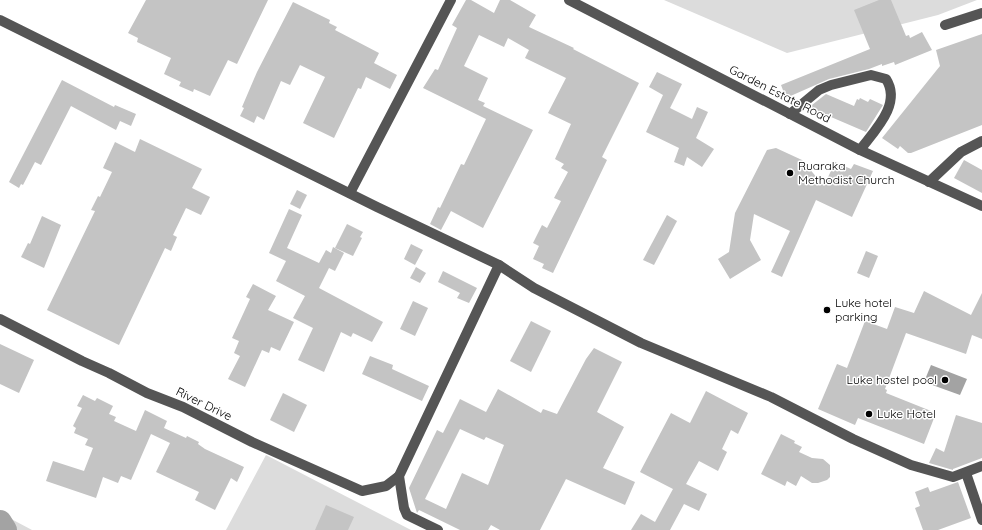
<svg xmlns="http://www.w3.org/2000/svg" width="982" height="530" font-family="Quicksand,sans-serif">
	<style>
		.green { fill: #dcdcdc }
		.water { fill: #a3a3a3 }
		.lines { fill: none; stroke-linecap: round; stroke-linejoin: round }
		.river { stroke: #a3a3a3; stroke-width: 24 }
		.building { fill: #c4c4c4; fill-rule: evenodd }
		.minor { stroke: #555; stroke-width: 10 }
		.poi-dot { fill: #000; stroke: #fff; stroke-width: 1.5 }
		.labels { text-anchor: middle; stroke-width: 3; stroke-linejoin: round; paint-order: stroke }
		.street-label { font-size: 12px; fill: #000; stroke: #fff }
		.poi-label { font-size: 12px; fill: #000; stroke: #fff; text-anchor: start }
	</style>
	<rect width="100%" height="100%" fill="#fff"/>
	<!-- green -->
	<g class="green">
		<path d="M664,0H977L938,15L787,53Z"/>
		<path d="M266,455L411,530H226Z"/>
		<path d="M0,513L32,530H0Z"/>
	</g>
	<!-- water -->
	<path class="water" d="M931,365L967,379L960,395L924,382Z"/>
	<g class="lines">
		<!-- river -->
		<path class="river" d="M0,522L5,530"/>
	</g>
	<!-- building -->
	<g class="building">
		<path d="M146,0H268L237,64L228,60L210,96L194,89L193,92L179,86L181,82L164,74L171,58L137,42L138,38L128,33Z"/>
		<path d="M466,0H471L494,13L500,0H510L536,15L529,27L574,48L573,49L639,83L602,157L607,160L553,273L542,268L544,264L533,259L539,246L533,243L542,225L547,228L561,201L554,198L568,172L561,168L564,164L555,159L571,124L548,113L566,78L525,58L529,50L508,38L504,47L479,35L464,66L488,78L478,100L485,103L483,106L533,130L483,228L451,211L441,230L430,224L438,207L440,208L461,164L464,165L486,119L423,88L435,69L438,70L457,28L452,25Z"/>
		<path d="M879,0H891L906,36L909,35L910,38L922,32L932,50L895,65L894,62L882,66V64L869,69L829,79L786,98L781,85L870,49L854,10Z"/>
		<path d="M293,2L330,20L329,23L337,27L335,30L379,53L374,63L397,75L390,89L366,77L361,89L358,88L334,138L303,123L325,77L300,65L290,85L281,81L264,120L257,116L254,123L240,116L244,108L242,107L257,72Z"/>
		<path d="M982,34V125L911,153H908L900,146L898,149L882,138L940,66L936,50Z"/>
		<path d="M657,72L682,84L670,108L692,119L697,107L708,112L696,138L714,149L702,167L687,157L684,166L674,162L679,148L646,132L663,95L649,87Z"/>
		<path d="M62,80L114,107L115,105L136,114L131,126L120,121L116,130L71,106L41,165L35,162L23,185L21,184L19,188L9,182Z"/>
		<path d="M826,94L854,106L857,99L859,100L860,98L868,102L870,99L883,105L866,132L810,108L812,105Z"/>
		<path d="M140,139L202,169L192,188L210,197L201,215L186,208L173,235L177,237L171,251L165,248L119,345L47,310L95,211L91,210L98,196L100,197L112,172L103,168L115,142L135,152Z"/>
		<path d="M776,148L802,160L824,186L835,162L851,169L854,164L873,171L852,217L816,200L782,277L771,272L790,231L754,214L750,240L761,260L730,279L718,259L729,252L735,213L767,150Z"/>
		<path d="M964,160L982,170V193L954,178Z"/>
		<path d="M297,190L307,195L300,209L290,204Z"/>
		<path d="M289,209L302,215L287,248L319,263L326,250L331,253L333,247L344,253L335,271L329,268L319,288L383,322L372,342L353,333L351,337L341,332L324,372L298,360L313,328L293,318L305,296L276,281L286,261L269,253Z"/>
		<path d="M667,215L677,221L654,265L643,260Z"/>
		<path d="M42,216L61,225L44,268L21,257L28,243L30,244Z"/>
		<path d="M347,224L363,232L360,237L362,238L353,256L335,248Z"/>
		<path d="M411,244L423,250L415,265L404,259Z"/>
		<path d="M866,251L878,256L869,278L857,273Z"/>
		<path d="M416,267L426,273L420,283L410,278Z"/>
		<path d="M443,271L477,288L469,303L457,298L460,293L438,282Z"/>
		<path d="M253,284L276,296L268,310L294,322L280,351L271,347L269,353L262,350L245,387L228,379L240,356L234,353L239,341L232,338L250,299L246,297Z"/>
		<path d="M924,291L971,315L982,293V339L972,335L966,354L906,333L885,389L887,390L886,393L936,413L924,444L858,418L855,425L818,409L837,364L847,368L865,321L887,329L895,307L914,313Z"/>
		<path d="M413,301L428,308L415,336L400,329Z"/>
		<path d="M531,321L551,331L531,372L510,361Z"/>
		<path d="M0,344L34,360L19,393L0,384Z"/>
		<path d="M594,348L622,362L597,412L624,427L603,468L635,482L625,505L566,479L540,530H500L491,525L488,530H460L419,510L417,513L409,488L437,430L443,433L460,399L486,412L498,389L541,413L543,409L557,414L586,359ZM460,429L484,440L486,437L504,445L488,485L462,473L446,509L425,499Z"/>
		<path d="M370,356L393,365L392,369L429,386L422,401L362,374Z"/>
		<path d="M706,391L748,413L738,434L731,430L722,449L727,452L718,471L699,461L686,484L707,494L699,511L684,504L670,530H631L641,514L655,522L673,489L640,472L671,413L690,423Z"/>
		<path d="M283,393L307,405L294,432L270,420Z"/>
		<path d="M83,395L95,401L97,398L113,406L109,414L116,417L114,421L136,431L145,410L167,421L164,428L186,438L187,436L199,442L198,444L205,449L244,467L237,482L231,478L215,510L195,500L199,492L156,472L170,443L151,434L131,480L121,476L118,483L103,477L96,498L46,481L53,461L84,471L93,448L85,445L88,439L74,433L76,428L73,426L82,408L77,406Z"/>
		<path d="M956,415L982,423V458L953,469V470L929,463L936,448L944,452Z"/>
		<path d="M781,434L795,441L794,443L802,447L799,452L812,458L823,459L830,465V477L827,480L818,483H812L801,476L796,486L787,481L785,486L761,474Z"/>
		<path d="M958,482L971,518L938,530H923L915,508L920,506L915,492L928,487L930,492Z"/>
		<path d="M326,505L354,517L348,530H315Z"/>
	</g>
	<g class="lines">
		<!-- minor -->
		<g class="minor">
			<path d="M569,0L860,150L982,206"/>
			<path d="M0,20L377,207L499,265L534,288L641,343L771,397L853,439L911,465L953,477L982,466"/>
			<path d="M945,25L982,13"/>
			<path d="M790,114L819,90L831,85L871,75L886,79C902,104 875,130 860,150"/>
			<path d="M929,182L961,152L982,141"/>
			<path d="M350,193L451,0"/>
			<path d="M0,319L82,361L109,373L147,393L183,407L252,442L362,491L386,486L399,476"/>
			<path d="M966,473L982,520"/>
			<path d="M438,530L407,515L404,508L399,476L499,265"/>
		</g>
	</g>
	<!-- markers -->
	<g class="poi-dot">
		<circle cx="790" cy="173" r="4"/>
		<circle cx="827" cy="310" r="4"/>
		<circle cx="945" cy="380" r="4"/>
		<circle cx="869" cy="414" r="4"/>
	</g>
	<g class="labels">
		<!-- street labels -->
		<g class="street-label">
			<text transform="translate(780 94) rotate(27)" y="4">Garden Estate Road</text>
			<text transform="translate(204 404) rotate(26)" y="4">River Drive</text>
		</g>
		<!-- poi labels -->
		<g class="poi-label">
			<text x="798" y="170">Ruaraka<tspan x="798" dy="14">Methodist Church</tspan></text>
			<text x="835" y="307">Luke hotel<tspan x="835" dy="14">parking</tspan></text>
			<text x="937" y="384" text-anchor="end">Luke hostel pool</text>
			<text x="877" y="418">Luke Hotel</text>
		</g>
	</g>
</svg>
